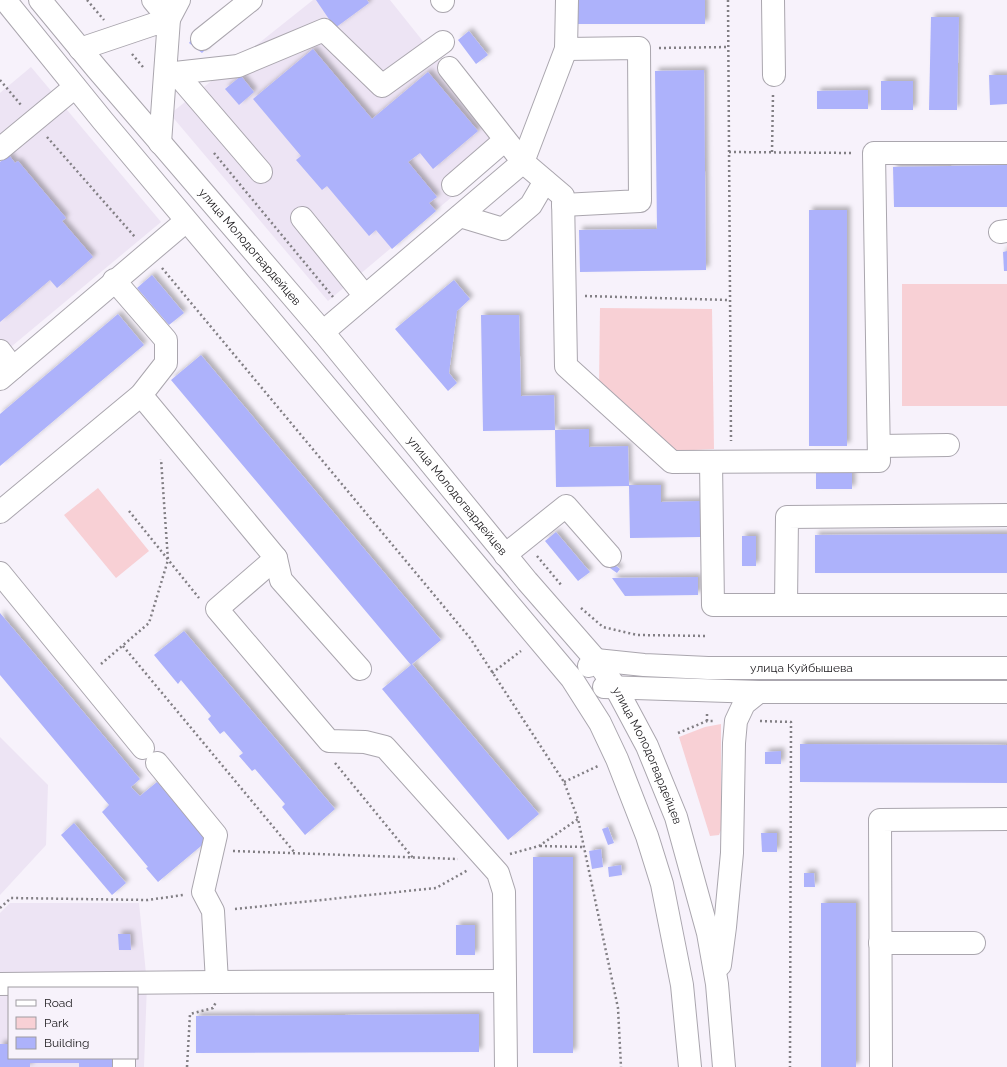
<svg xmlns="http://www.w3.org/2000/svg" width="1007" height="1067" font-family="Raleway,sans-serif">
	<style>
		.built { fill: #ede4f4; fill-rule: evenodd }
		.green { fill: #f8d0d5 }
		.building { fill: #adb2fb; filter: url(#shadow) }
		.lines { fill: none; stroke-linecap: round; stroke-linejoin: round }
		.minor-casing { stroke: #aaa6ae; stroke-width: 24 }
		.major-casing { stroke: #aaa6ae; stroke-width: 24 }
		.path { stroke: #827f84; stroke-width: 2.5; stroke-dasharray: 2 3; stroke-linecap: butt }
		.minor { stroke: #fff; stroke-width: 22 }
		.major { stroke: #fff; stroke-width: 22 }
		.labels { text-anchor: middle; stroke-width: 3; stroke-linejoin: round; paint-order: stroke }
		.street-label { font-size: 12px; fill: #1c1a1d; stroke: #f7f2fb }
	</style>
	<defs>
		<filter id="shadow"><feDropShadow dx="3.5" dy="-3.5" stdDeviation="2" flood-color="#0004"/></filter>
	</defs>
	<rect width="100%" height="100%" fill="#f7f2fb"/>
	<!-- built -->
	<g class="built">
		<path d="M313,0H390L509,149L328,301L170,114Z"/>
		<path d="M31,67L161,222L0,356V93Z"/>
		<path d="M0,737L48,785L46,845L0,895Z"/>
		<path d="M10,903H139L147,984L144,1067H0V913ZM9,988H137V1058H9Z"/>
	</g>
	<!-- green -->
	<g class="green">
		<rect x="902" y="284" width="105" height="122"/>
		<path d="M600,308L712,309L714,449L675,451L599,387Z"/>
		<path d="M98,488L149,551L116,578L64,515Z"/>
		<path d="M721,724V830L719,835L710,836L679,737L705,727Z"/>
	</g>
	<!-- building -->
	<g class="building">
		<path d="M316,0H367L369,3L335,28Z"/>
		<rect x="569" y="0" width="136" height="24"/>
		<path d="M931,17H959L957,110H929Z"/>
		<path d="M469,31L488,55L476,64L458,40Z"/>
		<path d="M193,37L207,48L202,53L189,43Z"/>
		<path d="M313,49L372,119L428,72L478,131L433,169L420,153L408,162L437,197L429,203L436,211L392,249L376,230L369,236L327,186L322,190L296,160L301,156L253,99Z"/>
		<path d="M704,70L706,270L580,272L579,230L657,229L655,71Z"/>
		<path d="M989,75H1007V104L990,105Z"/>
		<path d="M241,76L254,92L239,105L225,89Z"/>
		<rect x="881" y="81" width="32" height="29"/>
		<path d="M868,90V109H817V91Z"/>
		<path d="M9,155L15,163L18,161L66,218L62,221L93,257L57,288L50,280L0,322V162Z"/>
		<path d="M1007,165V207H894L893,167Z"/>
		<rect x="809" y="210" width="38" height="236"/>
		<path d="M1007,251V271H1004L1003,252Z"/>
		<path d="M152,275L184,313L169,325L137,288Z"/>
		<path d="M454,280L470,299L457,311L449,373L457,383L448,391L395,329Z"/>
		<path d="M118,314L144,345L0,466V414Z"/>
		<path d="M481,315H519L521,396L554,395L555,430L483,431Z"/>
		<path d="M201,355L441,640L412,664L539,814L508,840L382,689L411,665L171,380Z"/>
		<path d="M589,429V447L628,446L629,485H661V502L700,501L701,537L630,538L629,486L556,487L555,430Z"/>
		<rect x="816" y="469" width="36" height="20"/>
		<path d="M556,532L590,572L578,581L545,541Z"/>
		<path d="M1004,534H1007V573H815V535Z"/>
		<rect x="742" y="536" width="14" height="30"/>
		<path d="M611,562L620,569L617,573L607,566Z"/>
		<path d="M698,577V595L625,596L612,578Z"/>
		<path d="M0,613L140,779L131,787L140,796L157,782L207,841L158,882L146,868L148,867L102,812L109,805L0,675Z"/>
		<path d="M184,631L335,809L305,835L282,807L285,804L255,769L252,771L239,756L243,753L224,731L220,734L208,719L211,716L181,680L178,684L154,655Z"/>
		<path d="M800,744L1007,745V783L800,782Z"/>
		<path d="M781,751V764H765V752Z"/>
		<path d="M74,823L126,883L112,895L61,835Z"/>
		<path d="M608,827L614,843L608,845L602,829Z"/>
		<path d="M761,833H777V852H762Z"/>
		<path d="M601,849L603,867L592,869L589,851Z"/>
		<rect x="533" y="857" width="40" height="196"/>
		<path d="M621,865L622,875L609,877L608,867Z"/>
		<path d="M804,873H814L815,887H804Z"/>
		<rect x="821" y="903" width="35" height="164"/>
		<rect x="456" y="925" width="19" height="30"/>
		<path d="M118,934H130L131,950H119Z"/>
		<path d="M479,1014V1052L196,1053V1016Z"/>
		<path d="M0,1044H9V1058H118V1067H79V1063H30V1067H0Z"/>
	</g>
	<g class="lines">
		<defs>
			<g id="minor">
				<path d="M153,0L169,19L179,0"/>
				<path d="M442,0L443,1"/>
				<path d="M773,0L774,75"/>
				<path d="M202,39L251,0"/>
				<path d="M80,49L169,19L160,143"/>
				<path d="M449,68L523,162L563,196L566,366L672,462L879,461L874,153H1007"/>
				<path d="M176,73L261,172"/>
				<path d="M166,74L238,66L324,30L382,86L443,42"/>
				<path d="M0,149L75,87"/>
				<path d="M453,185L505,140"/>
				<path d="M563,205L640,201L639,48L566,49"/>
				<path d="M460,216L503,229L531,205L545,181"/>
				<path d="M302,218L365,296"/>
				<path d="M1000,232L1007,231"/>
				<path d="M323,332L523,162L566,49L567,0"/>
				<path d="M0,351L13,368"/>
				<path d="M0,379L186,221"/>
				<path d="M141,395L276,558L217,609L329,741L365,742L385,747L498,873L504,892L506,1067"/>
				<path d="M879,446L948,445"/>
				<path d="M711,462L713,605H1007"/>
				<path d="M0,512L141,395L166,363V340L114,280"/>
				<path d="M505,555L566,506L610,556"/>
				<path d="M276,558L281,580L360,669"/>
				<path d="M0,573L143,748"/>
				<path d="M786,604L787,517L1007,515"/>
				<path d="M157,763L216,835L203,892L213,911L217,982L505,981"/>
				<path d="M880,943H974"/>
				<path d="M0,984L217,982"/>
				<path d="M124,1067V1058"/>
				<path d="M881,1067L880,820L1007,819"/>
			</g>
			<g id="major">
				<path d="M5,0L103,121L572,679L600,723L617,759L647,836L662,884L682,985L690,1067"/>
				<path id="s1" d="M40,0L97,69L323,332L527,581L596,660L616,688L647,746L676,817L708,933L717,984L724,1067"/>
				<path id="s2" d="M589,666L596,660L644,665L708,668H1007"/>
				<path d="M604,687L759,692H1007"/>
				<path d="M720,965L725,927L732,853L734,743L736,721L744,704L759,692"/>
			</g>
		</defs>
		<!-- minor casing -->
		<use href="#minor" class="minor-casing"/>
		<!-- major casing -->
		<use href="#major" class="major-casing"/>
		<!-- path -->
		<g class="path">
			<path d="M87,0L104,20"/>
			<path d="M728,0L731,441"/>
			<path d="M659,48L728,47"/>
			<path d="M132,54L143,67"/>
			<path d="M0,80L21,105"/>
			<path d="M47,137L135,237"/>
			<path d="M729,152L854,153"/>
			<path d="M772,152L773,95"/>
			<path d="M214,153L333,297"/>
			<path d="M162,268L470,638L564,782L578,819L618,1008L621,1067"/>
			<path d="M585,296L729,300"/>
			<path d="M129,511L199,598"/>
			<path d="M537,556L562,586"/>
			<path d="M581,608L603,627L637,635L708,636"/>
			<path d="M123,646L295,853"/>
			<path d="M101,664L149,623L168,560L161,459"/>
			<path d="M492,673L521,651"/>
			<path d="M707,721V714"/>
			<path d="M760,721L791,722L790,1067"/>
			<path d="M678,733L707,721H715"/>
			<path d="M335,763L413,858"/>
			<path d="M564,782L598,766"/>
			<path d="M540,846L583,847"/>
			<path d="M233,851L458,859"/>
			<path d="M510,854L539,846L578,819"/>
			<path d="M0,908L11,898L148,900L183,895"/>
			<path d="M235,909L436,888L468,870"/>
			<path d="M187,1067L190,1014L213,1008L216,1002"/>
		</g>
		<!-- minor -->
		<use href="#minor" class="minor"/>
		<!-- major -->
		<use href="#major" class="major"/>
	</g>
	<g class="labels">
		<!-- street labels -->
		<g class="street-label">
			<text dy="4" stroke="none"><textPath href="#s1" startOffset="324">улица Молодогвардейцев</textPath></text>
			<text dy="4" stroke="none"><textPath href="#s1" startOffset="648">улица Молодогвардейцев</textPath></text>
			<text dy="4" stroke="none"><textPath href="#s2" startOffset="215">улица Куйбышева</textPath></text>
			<text dy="4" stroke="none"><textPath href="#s1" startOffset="972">улица Молодогвардейцев</textPath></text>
		</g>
	</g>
	<!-- legend -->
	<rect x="8" y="987" width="130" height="72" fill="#f7f2fb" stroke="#9f9ca2"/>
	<rect x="16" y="1000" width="20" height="6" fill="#ffffff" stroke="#9f9ca2"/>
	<text x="44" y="1007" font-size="12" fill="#1c1a1d">Road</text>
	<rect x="16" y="1017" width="20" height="12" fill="#f8d0d5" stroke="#9f9ca2"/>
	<text x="44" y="1027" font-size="12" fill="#1c1a1d">Park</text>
	<rect x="16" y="1037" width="20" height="12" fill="#adb2fb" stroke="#9f9ca2"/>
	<text x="44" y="1047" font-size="12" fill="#1c1a1d">Building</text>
</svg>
